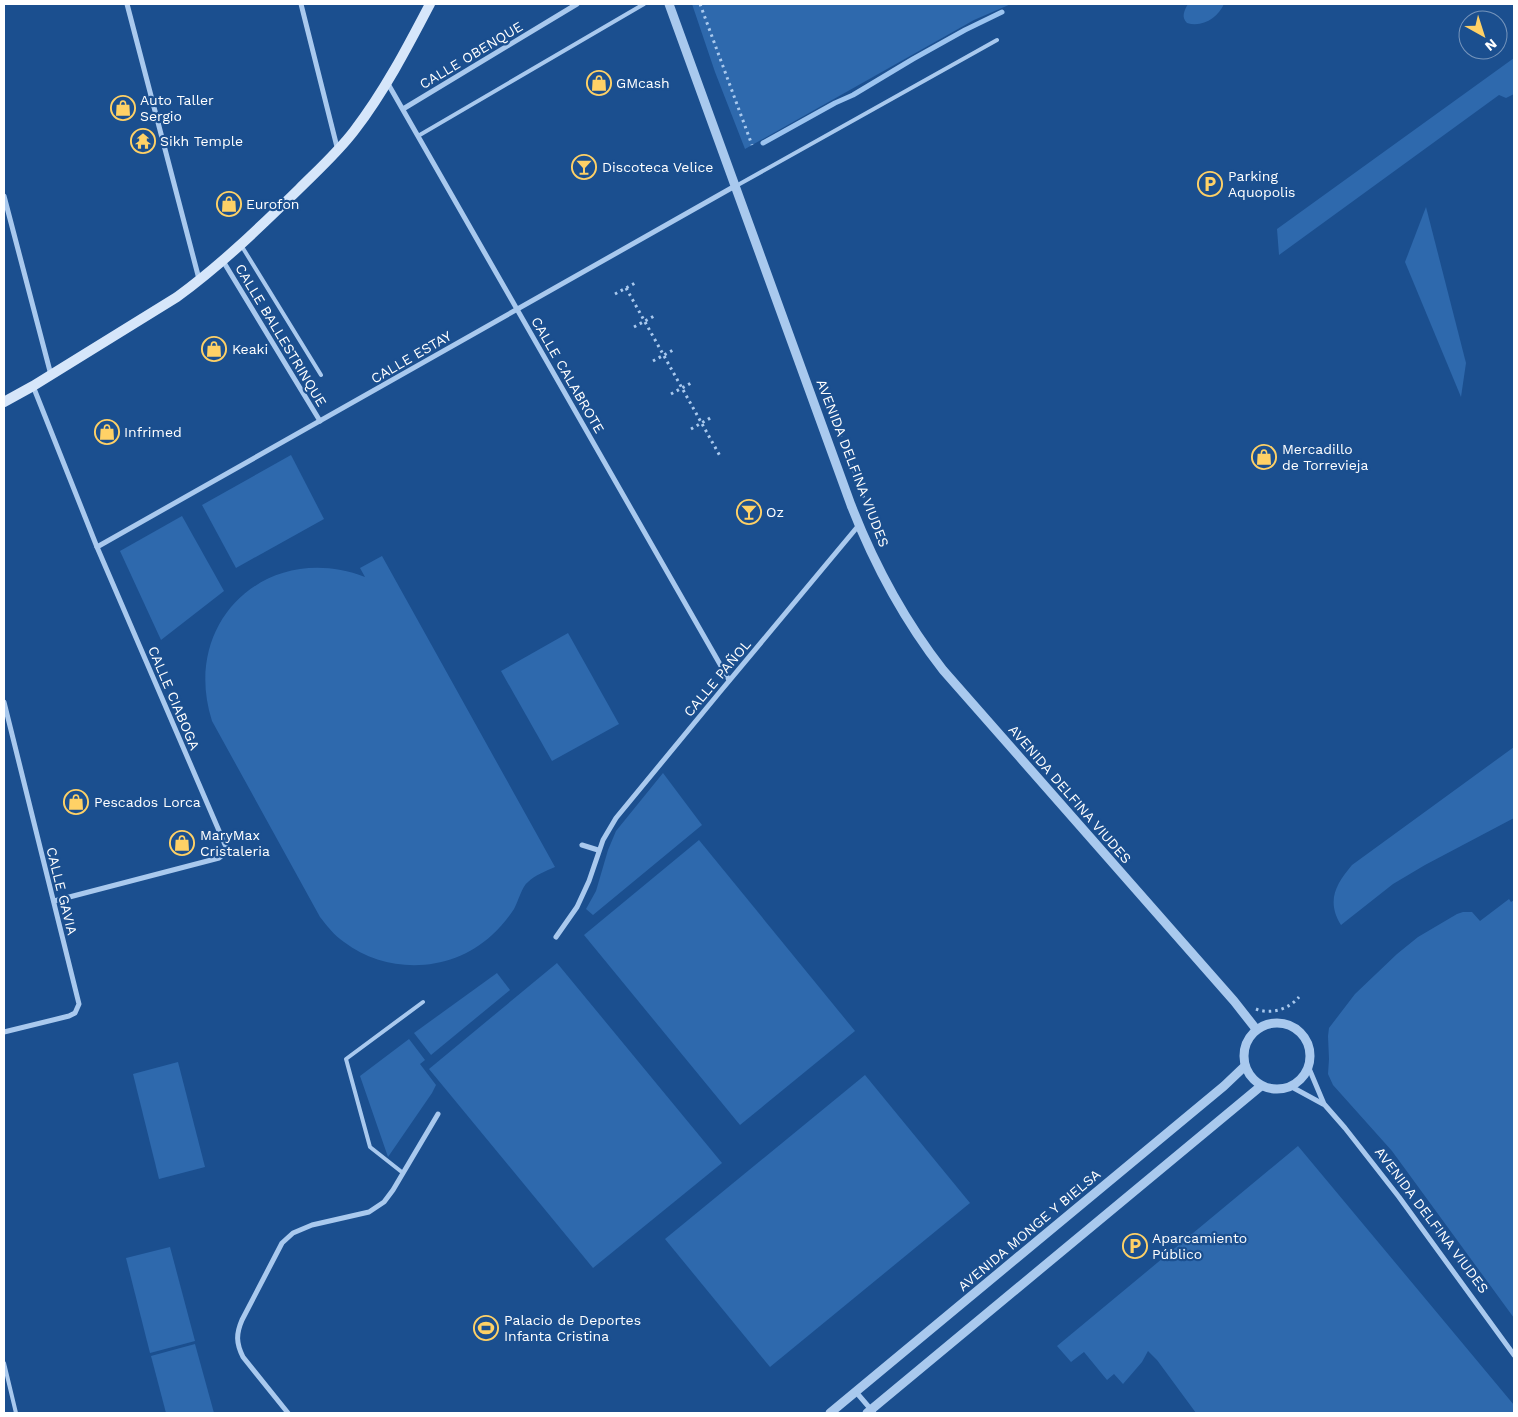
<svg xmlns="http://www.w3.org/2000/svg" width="1518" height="1417" font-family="'Work Sans',sans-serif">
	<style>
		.green { fill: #2e69ad }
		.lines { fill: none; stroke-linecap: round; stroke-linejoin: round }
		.stream { stroke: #9cc4f0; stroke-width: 5 }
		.path { stroke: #a9c9ee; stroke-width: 3; stroke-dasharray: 2.5 4; stroke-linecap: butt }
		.service { stroke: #a9c9ee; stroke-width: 4 }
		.minor { stroke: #a9c9ee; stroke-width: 5 }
		.tertiary { stroke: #a9c9ee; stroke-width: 9 }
		.secondary { stroke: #d6e6fa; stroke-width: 10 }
		.labels { text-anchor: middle; stroke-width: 4.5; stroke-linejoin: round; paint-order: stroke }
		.street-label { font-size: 14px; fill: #fff; stroke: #1b4f8f }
		.poi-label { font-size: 14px; fill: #fff; stroke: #1b4f8f; text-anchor: start }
	</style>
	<rect width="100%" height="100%" fill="#1b4f8f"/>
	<!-- green -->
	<g class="green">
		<path d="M692,4H1011L974,20L745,149L715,72Z"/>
		<path d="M1188,4H1224C1218,17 1203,28 1187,23C1181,17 1184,11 1188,4Z"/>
		<path d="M1514,58V94L1506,98L1499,95L1279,255L1277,229Z"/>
		<path d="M1426,207L1466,363L1461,397L1405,262Z"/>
		<path d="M291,455L324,519L236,568L202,505Z"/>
		<path d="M182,516L224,591L161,640L120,551Z"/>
		<path d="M382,556L555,867C546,871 535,875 528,882C522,886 518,902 514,909C508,918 500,928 492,935C451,973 388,975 344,942C334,935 327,926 320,917L212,721C180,621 268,540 365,577L360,568Z"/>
		<path d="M568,633L619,724L552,761L501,671Z"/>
		<path d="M1514,747V818L1425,865L1393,884L1341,925C1326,901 1336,884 1352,865Z"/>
		<path d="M663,773L702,825L593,915L586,909L596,891L608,850L616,831Z"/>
		<path d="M699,840L855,1031L740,1125L584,935Z"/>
		<path d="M1509,899L1511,902L1514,900V1318L1392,1151L1333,1085L1328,1074L1329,1059L1328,1036L1329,1028L1355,994L1397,954L1418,937L1457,914L1463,912H1472L1480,921Z"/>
		<path d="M557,963L722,1163L593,1268L429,1069Z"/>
		<path d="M497,973L510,990L431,1055L414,1033Z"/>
		<path d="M409,1039L425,1060L420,1064L436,1085L432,1093L388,1157L360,1076Z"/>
		<path d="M178,1062L205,1167L159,1179L133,1074Z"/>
		<path d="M865,1075L970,1203L770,1367L665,1239Z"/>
		<path d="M1298,1146L1514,1405V1413H1196L1157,1360L1148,1351L1142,1362L1123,1384L1114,1374L1107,1380L1084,1352L1071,1362L1057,1346Z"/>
		<path d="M170,1247L195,1341L150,1353L126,1258Z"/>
		<path d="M195,1344L214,1413H166L151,1356Z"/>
	</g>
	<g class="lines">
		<!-- stream -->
		<path class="stream" d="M763,143L835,103L853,95L913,59L965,30L1002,12"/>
		<!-- path -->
		<g class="path">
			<path d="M700,4L752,145"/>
			<path d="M626,288L720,456"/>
			<path d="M615,294L637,282"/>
			<path d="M634,327L656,315"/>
			<path d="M653,361L675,349"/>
			<path d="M671,394L693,382"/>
			<path d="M831,410L873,522"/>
			<path d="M691,429L712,417"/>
			<path d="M1256,1009C1271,1015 1289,1009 1299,997"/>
		</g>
		<!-- service -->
		<g class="service">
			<path d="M418,136L644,4"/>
			<path d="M736,186L997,40"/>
			<path d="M241,245L321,375"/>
			<path d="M403,1173L370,1147L346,1059L423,1002"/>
			<path d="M4,1363L16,1413"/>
		</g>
		<!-- minor -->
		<g class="minor">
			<path d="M127,4L199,279"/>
			<path d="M301,4L338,151"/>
			<path d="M387,82L729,680"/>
			<path d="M403,109L577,4"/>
			<path d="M4,196L51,375"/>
			<path d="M223,261L320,421"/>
			<path d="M33,386L97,547L226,847L223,855L219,858L54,901"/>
			<path d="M97,547L735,186"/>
			<path d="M4,702L79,1004L75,1013L69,1016L4,1032"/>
			<path d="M582,845L598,850"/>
			<path d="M556,937L577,907L589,881L603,840L616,818L719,693L859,525"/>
			<path d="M1308,1066L1324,1104L1345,1128L1399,1197L1514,1355"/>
			<path d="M1290,1086L1323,1104"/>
			<path d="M856,1392L874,1413"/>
			<path d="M288,1413L243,1357C236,1343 236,1334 242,1320L282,1243L293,1233L312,1225L369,1212L384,1202L393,1190L438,1114"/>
		</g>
		<!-- tertiary -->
		<g class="tertiary">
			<path d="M669,4L851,505C874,564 904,620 943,670L1234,1001L1256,1029"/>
			<circle cx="1277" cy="1056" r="33"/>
			<path d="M830,1413L1224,1086L1245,1066"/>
			<path d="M867,1413L1261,1086"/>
		</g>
		<!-- secondary -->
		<path class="secondary" d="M4,402L33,386L177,297C221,265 260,227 299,189C318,170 338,152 354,131C384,92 407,48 430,4"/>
	</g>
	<!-- icons -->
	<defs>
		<symbol id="shop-ring" viewBox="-11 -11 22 22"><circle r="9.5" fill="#1b4f8f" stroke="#ffd166" stroke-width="1.5"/><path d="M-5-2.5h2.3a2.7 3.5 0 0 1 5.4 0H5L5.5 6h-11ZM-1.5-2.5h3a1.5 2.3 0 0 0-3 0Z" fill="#ffd166"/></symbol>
		<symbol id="temple-ring" viewBox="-11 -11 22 22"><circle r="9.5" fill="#1b4f8f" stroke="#ffd166" stroke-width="1.5"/><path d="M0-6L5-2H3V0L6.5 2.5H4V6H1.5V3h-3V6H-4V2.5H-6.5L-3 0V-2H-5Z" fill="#ffd166"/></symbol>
		<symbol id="bar-ring" viewBox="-11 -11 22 22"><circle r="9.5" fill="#1b4f8f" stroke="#ffd166" stroke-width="1.5"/><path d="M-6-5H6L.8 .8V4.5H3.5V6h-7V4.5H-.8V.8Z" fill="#ffd166"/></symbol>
		<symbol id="parking-ring" viewBox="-11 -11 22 22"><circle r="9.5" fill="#1b4f8f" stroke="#ffd166" stroke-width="1.5"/><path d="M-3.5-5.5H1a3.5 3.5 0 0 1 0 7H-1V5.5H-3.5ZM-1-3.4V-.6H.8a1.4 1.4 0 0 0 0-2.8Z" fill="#ffd166"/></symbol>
		<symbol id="stadium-ring" viewBox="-11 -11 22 22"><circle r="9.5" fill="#1b4f8f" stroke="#ffd166" stroke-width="1.5"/><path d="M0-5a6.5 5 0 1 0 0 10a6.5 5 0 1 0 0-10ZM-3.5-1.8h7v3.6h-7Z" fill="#ffd166"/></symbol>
	</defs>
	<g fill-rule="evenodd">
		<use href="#shop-ring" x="585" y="69" width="28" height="28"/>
		<use href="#shop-ring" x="109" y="94" width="28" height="28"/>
		<use href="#temple-ring" x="129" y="127" width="28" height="28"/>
		<use href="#bar-ring" x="570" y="153" width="28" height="28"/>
		<use href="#parking-ring" x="1196" y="170" width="28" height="28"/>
		<use href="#shop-ring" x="215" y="190" width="28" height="28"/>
		<use href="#shop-ring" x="200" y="335" width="28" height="28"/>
		<use href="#shop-ring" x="93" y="418" width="28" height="28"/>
		<use href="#shop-ring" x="1250" y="443" width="28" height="28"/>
		<use href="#bar-ring" x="735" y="498" width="28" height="28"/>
		<use href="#shop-ring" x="62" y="788" width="28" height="28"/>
		<use href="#shop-ring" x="168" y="829" width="28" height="28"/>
		<use href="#parking-ring" x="1121" y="1232" width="28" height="28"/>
		<use href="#stadium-ring" x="472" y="1314" width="28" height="28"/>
	</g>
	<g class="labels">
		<!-- street labels -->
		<g class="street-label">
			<text transform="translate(471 55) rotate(-31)" y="5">CALLE OBENQUE</text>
			<text transform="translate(281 335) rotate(59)" y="5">CALLE BALLESTRINQUE</text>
			<text transform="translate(411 357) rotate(-30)" y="5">CALLE ESTAY</text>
			<text transform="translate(568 375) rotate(60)" y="5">CALLE CALABROTE</text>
			<text transform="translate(853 463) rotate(69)" y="5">AVENIDA DELFINA VIUDES</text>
			<text transform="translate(717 678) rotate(-50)" y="5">CALLE PAÑOL</text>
			<text transform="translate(174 698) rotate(67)" y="5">CALLE CIABOGA</text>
			<text transform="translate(1070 794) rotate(49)" y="5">AVENIDA DELFINA VIUDES</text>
			<text transform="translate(62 891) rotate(76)" y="5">CALLE GAVIA</text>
			<text transform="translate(1432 1220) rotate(53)" y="5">AVENIDA DELFINA VIUDES</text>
			<text transform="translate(1029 1230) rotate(-40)" y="5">AVENIDA MONGE Y BIELSA</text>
		</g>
		<!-- poi labels -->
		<g class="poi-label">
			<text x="616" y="88">GMcash</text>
			<text x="140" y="105">Auto Taller<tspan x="140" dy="16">Sergio</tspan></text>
			<text x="160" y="146">Sikh Temple</text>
			<text x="602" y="172">Discoteca Velice</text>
			<text x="1228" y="181">Parking<tspan x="1228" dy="16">Aquopolis</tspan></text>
			<text x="246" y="209">Eurofon</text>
			<text x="232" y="354">Keaki</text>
			<text x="124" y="437">Infrimed</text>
			<text x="1282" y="454">Mercadillo<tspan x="1282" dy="16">de Torrevieja</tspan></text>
			<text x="766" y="517">Oz</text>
			<text x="94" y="807">Pescados Lorca</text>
			<text x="200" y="840">MaryMax<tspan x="200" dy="16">Cristaleria</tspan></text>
			<text x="1152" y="1243">Aparcamiento<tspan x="1152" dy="16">Público</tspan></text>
			<text x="504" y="1325">Palacio de Deportes<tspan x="504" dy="16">Infanta Cristina</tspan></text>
		</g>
	</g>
	<!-- border -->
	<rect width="1518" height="1417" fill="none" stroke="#ffffff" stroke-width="10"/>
	<!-- north arrow -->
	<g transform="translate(1483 35) rotate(141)"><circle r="24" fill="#1b4f8f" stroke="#7695bc"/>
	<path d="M0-4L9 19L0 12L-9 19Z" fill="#ffd166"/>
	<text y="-8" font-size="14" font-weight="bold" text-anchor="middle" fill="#ffffff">N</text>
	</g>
</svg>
